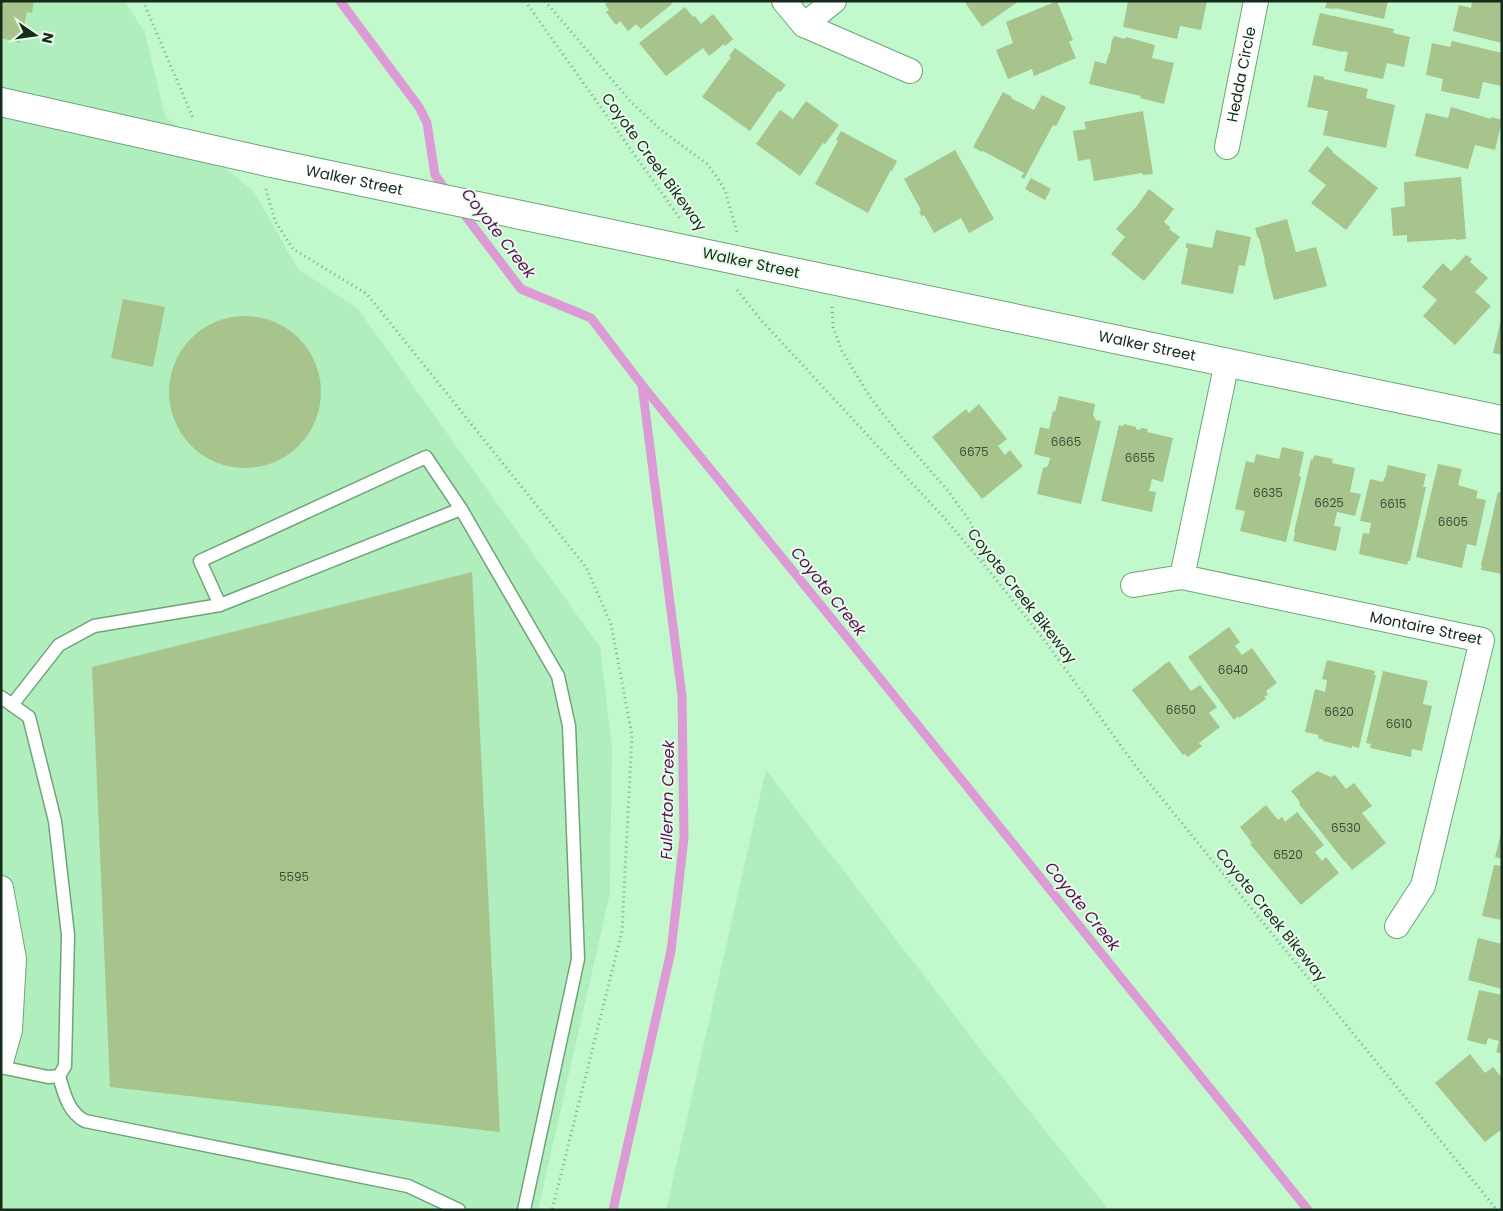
<svg xmlns="http://www.w3.org/2000/svg" width="1503" height="1211" font-family="Poppins,sans-serif">
	<style>
		.built { fill: #b1eebd }
		.lines { fill: none; stroke-linecap: round; stroke-linejoin: round }
		.stream { stroke: #dc9bd5; stroke-width: 9 }
		.building { fill: #a7c48d }
		.lane-casing { stroke: #6fa37a; stroke-width: 15 }
		.street-casing { stroke: #6fa37a; stroke-width: 26 }
		.secondary-casing { stroke: #6fa37a; stroke-width: 30 }
		.path { stroke: #7da786; stroke-width: 3; stroke-dasharray: 1 4; stroke-linecap: butt }
		.lane { stroke: #fff; stroke-width: 12 }
		.street { stroke: #fff; stroke-width: 24 }
		.secondary { stroke: #fff; stroke-width: 28 }
		.secondary-bridge-casing { stroke: #6fa37a; stroke-width: 30; stroke-linecap: butt }
		.secondary-bridge { stroke: #fff; stroke-width: 28 }
		.labels { text-anchor: middle; stroke-width: 4; stroke-linejoin: round; paint-order: stroke }
		.number-label { font-size: 12px; fill: #3a5138 }
		.street-label { font-size: 15px; fill: #162b1b; stroke: #e7fcea }
		.water-label { font-size: 16px; font-style: italic; fill: #5c0d58; stroke: #e7fcea }
	</style>
	<rect width="100%" height="100%" fill="#c1f9cc"/>
	<!-- built -->
	<g class="built">
		<path d="M1,1H125L145,33L165,116L254,192L298,269L358,309L600,647L612,748L610,893L538,1210H1Z"/>
		<path d="M766,770L998,1072L1109,1210H666Z"/>
	</g>
	<g class="lines">
		<!-- stream -->
		<g class="stream">
			<path d="M340,1L419,107L427,123L435,175L448,193"/>
			<path d="M461,210L521,289L591,318L642,385L845,635L1308,1210"/>
			<path d="M613,1210L671,951L684,838L682,696L642,385"/>
		</g>
	</g>
	<!-- building -->
	<g class="building">
		<path d="M1,1H34L32,13L27,12L20,43L1,38Z"/>
		<path d="M609,1H670L672,4L641,29L636,24L628,31L620,21L616,25L606,12L609,10L605,4Z"/>
		<path d="M964,1H1019L982,27Z"/>
		<path d="M1057,1L1073,40L1069,42L1076,58L1034,76L1032,69L1008,79L996,50L1013,43L1006,22Z"/>
		<path d="M1128,1H1207L1201,30L1180,26L1177,39L1123,27Z"/>
		<path d="M1327,1H1388L1384,19L1335,8V9L1325,8Z"/>
		<path d="M1472,1H1502V43L1453,31L1459,5L1471,8Z"/>
		<path d="M685,7L693,17L695,16L701,24L713,14L733,39L725,46L724,44L709,56L703,48L666,76L639,43Z"/>
		<path d="M1320,13L1394,29L1393,33L1410,37L1404,67L1387,63L1383,79L1344,71L1348,52L1343,51V52L1312,45Z"/>
		<path d="M1114,36L1125,39L1126,37L1155,45L1152,58L1174,63L1164,104L1140,98L1141,96L1089,84L1095,61L1106,64L1109,53H1110L1112,39H1113Z"/>
		<path d="M1452,41L1502,53V86L1483,82L1479,99L1441,91L1443,79L1426,75L1432,43L1450,47Z"/>
		<path d="M735,48L786,85L780,92L778,91L750,131L702,97L731,57L729,56Z"/>
		<path d="M1314,75L1324,77V79L1368,89L1366,98L1395,105L1386,148L1323,135L1328,111L1307,107Z"/>
		<path d="M1003,92L1012,97L1011,98L1034,110L1042,95L1066,107L1056,126L1053,125L1024,179L1021,177L1024,173L983,151L982,152L973,147Z"/>
		<path d="M806,101L839,125L825,144L823,143L800,176L756,144L780,110L793,119Z"/>
		<path d="M1451,107L1491,119V117L1502,120L1495,150L1475,145L1468,169L1415,156L1426,113L1448,118Z"/>
		<path d="M1143,111L1153,174L1143,175L1142,173L1094,181L1090,159L1078,161L1073,131L1086,129L1084,122Z"/>
		<path d="M841,131L897,161L892,171L891,170L868,213L815,184L838,141L836,140Z"/>
		<path d="M1327,146L1333,151L1332,152L1378,188L1346,230L1311,203L1326,185L1308,171Z"/>
		<path d="M955,150L994,219L969,233L961,218L934,233L924,215L922,217L919,211L921,210L904,179Z"/>
		<path d="M1461,177L1466,239L1456,240V239L1407,242V235L1393,236L1391,208L1405,206L1404,182Z"/>
		<path d="M1031,178L1051,189L1045,200L1025,189Z"/>
		<path d="M1149,189L1174,209L1164,222L1171,228L1169,229L1180,237L1144,281L1111,254L1125,237L1116,229L1136,207Z"/>
		<path d="M1287,219L1296,252L1316,247L1327,286L1274,300L1264,261H1265L1259,238H1258L1255,228Z"/>
		<path d="M1216,230L1251,237L1245,266L1239,265L1233,294L1181,284L1188,248H1186V243L1212,248Z"/>
		<path d="M1466,255L1472,259L1470,262L1488,278L1475,292L1491,306L1455,345L1423,316L1437,300L1422,287L1443,263L1451,271Z"/>
		<path d="M123,299L165,307L153,367L111,358Z"/>
		<circle cx="245" cy="392" r="76"/>
		<path d="M1501,320H1502V355L1493,353Z"/>
		<path d="M1059,396L1095,404L1093,415L1096,420L1101,421L1081,504L1037,494L1043,468L1048,466L1050,458L1034,454L1040,427L1049,429L1053,411L1055,412Z"/>
		<path d="M979,404L1007,439L998,446L1005,455L1010,450L1023,466L982,499L932,437L966,409L969,413Z"/>
		<path d="M1124,424L1136,427V429L1140,430L1141,428L1148,429L1147,432L1173,438L1163,482L1152,479L1149,491L1156,492L1152,512L1101,501L1119,425L1123,426Z"/>
		<path d="M1282,447L1304,452L1299,476L1301,477L1286,542L1240,531L1245,511L1235,509L1246,461L1254,463L1256,454L1279,459Z"/>
		<path d="M1314,455L1333,459L1332,463L1355,468L1350,492L1361,494L1355,516L1337,512L1334,526L1341,527L1336,551L1293,541L1295,533L1294,532L1311,459L1313,460Z"/>
		<path d="M1438,464L1462,469L1458,485L1478,491L1476,498L1486,500L1476,546L1467,544L1462,568L1416,557Z"/>
		<path d="M1388,465L1426,474L1423,487H1426L1410,561H1408L1407,565L1359,554L1363,533L1369,534L1371,523L1360,521L1370,479L1383,482L1384,478H1385Z"/>
		<path d="M1498,492L1502,493V574L1481,570L1482,565H1481Z"/>
		<path d="M472,572L500,1132L110,1087L92,667Z"/>
		<path d="M1229,627L1240,642L1235,646L1242,655L1252,648L1277,683L1266,691L1268,695L1264,697L1266,699L1239,718L1238,716L1234,720L1188,657Z"/>
		<path d="M1327,660L1375,671L1374,675H1376L1359,748L1352,746V748L1323,741L1324,740L1318,738L1319,735L1305,732L1315,689L1325,692L1327,680L1322,679Z"/>
		<path d="M1169,661L1191,691L1200,685L1217,707L1209,713L1220,727L1199,743L1202,746L1188,757L1185,754L1183,755L1132,690Z"/>
		<path d="M1383,671L1428,681L1423,704L1432,706L1422,751L1412,749L1411,757L1370,748L1371,744L1366,743Z"/>
		<path d="M1317,771L1331,777L1335,775L1346,789L1354,783L1372,806L1362,813L1386,843L1352,870L1345,861H1344L1299,804L1300,802L1291,791Z"/>
		<path d="M1266,805L1278,820L1282,817L1285,822L1297,812L1324,845L1315,852L1322,861L1326,857L1339,873L1301,905L1250,844L1252,843L1240,827Z"/>
		<path d="M1501,833H1502V859L1495,857Z"/>
		<path d="M1494,865L1502,866L1501,920L1482,916Z"/>
		<path d="M1478,938L1502,944V989L1468,980Z"/>
		<path d="M1479,990L1502,995V1054L1496,1052L1499,1041L1488,1038L1486,1045L1467,1040Z"/>
		<path d="M1470,1054L1485,1073L1493,1067L1502,1078V1129L1485,1142L1435,1083Z"/>
	</g>
	<g class="lines">
		<defs>
			<g id="lane">
				<path d="M461,509L558,676L569,726L578,959L524,1210"/>
				<path d="M1,697L29,717L55,821L68,935L65,1066L59,1076L48,1077L1,1067"/>
				<path d="M12,705L59,645L94,626L220,605L461,509L426,457L200,561L220,605"/>
				<path d="M59,1076C64,1093 68,1112 85,1121L408,1186L459,1210"/>
			</g>
			<g id="street">
				<path d="M784,1L804,25L910,71"/>
				<path d="M804,25L834,1"/>
				<path id="s1" d="M1227,147L1256,1"/>
				<path d="M1182,577L1227,362"/>
				<path id="s2" d="M1133,585L1182,577L1482,640L1423,886L1397,926"/>
				<path d="M1,888L14,959L10,1030L1,1062"/>
			</g>
			<g id="secondary">
				<path d="M1,102L272,163"/>
				<path id="s3" d="M736,260L1502,420"/>
			</g>
		</defs>
		<!-- lane casing -->
		<use href="#lane" class="lane-casing"/>
		<!-- street casing -->
		<use href="#street" class="street-casing"/>
		<!-- secondary casing -->
		<use href="#secondary" class="secondary-casing"/>
		<!-- path -->
		<g class="path">
			<path d="M143,1L193,118"/>
			<path d="M525,1L681,220"/>
			<path d="M545,1L630,101L661,130L707,164L717,177L725,190L737,232"/>
			<path d="M266,189L275,221L293,249L367,294L586,567L611,624L632,735L622,931L552,1210"/>
			<path d="M737,290L761,320L947,521L985,566L1042,637L1137,768L1497,1210"/>
			<path d="M832,307L833,327L842,351L870,397L898,433L949,492L971,523L979,544L985,563"/>
		</g>
		<!-- lane -->
		<use href="#lane" class="lane"/>
		<!-- street -->
		<use href="#street" class="street"/>
		<!-- secondary -->
		<use href="#secondary" class="secondary"/>
		<defs>
			<g id="secondary-bridge">
				<path id="s4" d="M272,163L736,260"/>
			</g>
		</defs>
		<!-- secondary-bridge casing -->
		<use href="#secondary-bridge" class="secondary-bridge-casing"/>
		<!-- secondary-bridge -->
		<use href="#secondary-bridge" class="secondary-bridge"/>
	</g>
	<g class="labels">
		<!-- number labels -->
		<g class="number-label">
			<text x="1066" y="446">6665</text>
			<text x="974" y="456">6675</text>
			<text x="1140" y="462">6655</text>
			<text x="1268" y="497">6635</text>
			<text x="1329" y="507">6625</text>
			<text x="1393" y="508">6615</text>
			<text x="1453" y="526">6605</text>
			<text x="1233" y="674">6640</text>
			<text x="1181" y="714">6650</text>
			<text x="1339" y="716">6620</text>
			<text x="1399" y="728">6610</text>
			<text x="1346" y="832">6530</text>
			<text x="1288" y="859">6520</text>
			<text x="294" y="881">5595</text>
		</g>
		<!-- street labels -->
		<g class="street-label">
			<text dy="5" stroke="none"><textPath href="#s1" startOffset="74">Hedda Circle</textPath></text>
			<text transform="translate(654 162) rotate(54)" y="5">Coyote Creek Bikeway</text>
			<text dy="5" stroke="none"><textPath href="#s4" startOffset="84">Walker Street</textPath></text>
			<text transform="translate(751 263) rotate(12)" y="5">Walker Street</text>
			<text dy="5" stroke="none"><textPath href="#s3" startOffset="420">Walker Street</textPath></text>
			<text transform="translate(1022 596) rotate(52)" y="5">Coyote Creek Bikeway</text>
			<text dy="5" stroke="none"><textPath href="#s2" startOffset="299">Montaire Street</textPath></text>
			<text transform="translate(1271 915) rotate(51)" y="5">Coyote Creek Bikeway</text>
		</g>
		<!-- water labels -->
		<g class="water-label">
			<text transform="translate(499 233) rotate(52)" y="6">Coyote Creek</text>
			<text transform="translate(829 591) rotate(51)" y="6">Coyote Creek</text>
			<text transform="translate(667 800) rotate(-89)" y="6">Fullerton Creek</text>
			<text transform="translate(1083 906) rotate(51)" y="6">Coyote Creek</text>
		</g>
	</g>
	<!-- border -->
	<rect width="1503" height="1211" fill="none" stroke="#162b1b" stroke-width="5"/>
	<!-- north arrow -->
	<g transform="translate(35 35) rotate(103)" stroke="#e7fcea" stroke-width="4" paint-order="stroke">
	<path d="M0-4L9 19L0 12L-9 19Z" fill="#162b1b"/>
	<text y="-8" font-size="14" font-weight="bold" text-anchor="middle" fill="#162b1b">N</text>
	</g>
</svg>
